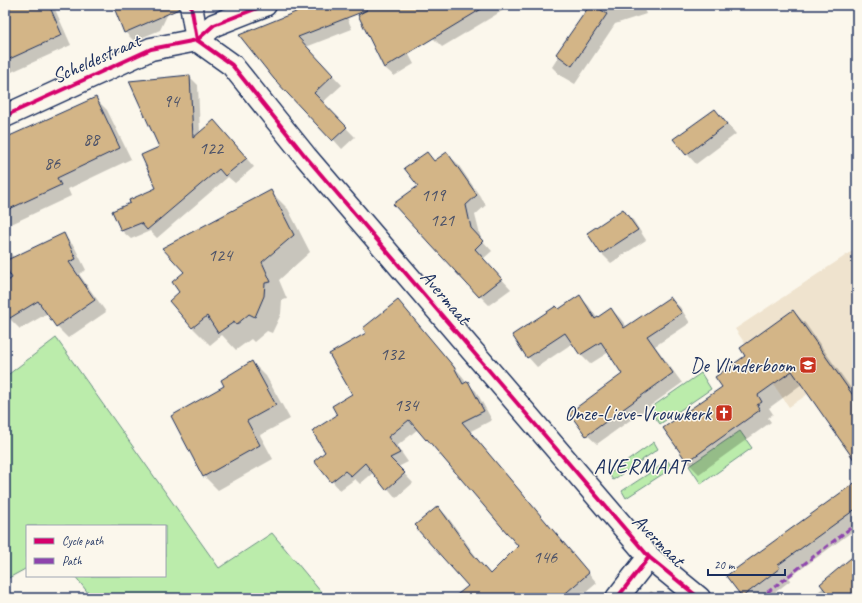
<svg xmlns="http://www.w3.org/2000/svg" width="862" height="603" font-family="Caveat,sans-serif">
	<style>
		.built { fill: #efe3ce }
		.grass { fill: #bbecab; stroke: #6b8e84 }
		.shadow { fill: #0003 }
		.building { fill: #d3b587; stroke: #1b2f5e }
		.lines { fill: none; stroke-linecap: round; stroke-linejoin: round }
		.minor-casing { stroke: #1b2f5e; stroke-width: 25 }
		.minor { stroke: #fbf7ec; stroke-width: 22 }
		.quiet { stroke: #8e44ad; stroke-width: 3; stroke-dasharray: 6 3; stroke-linecap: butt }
		.cycleway-casing { stroke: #fbf7ec; stroke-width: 6 }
		.cycleway { stroke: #d6006c; stroke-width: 4 }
		.labels { text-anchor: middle; stroke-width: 3; stroke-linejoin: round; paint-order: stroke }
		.number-label { font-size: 18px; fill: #495068 }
		.street-label { font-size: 20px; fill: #1b2f5e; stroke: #fbf7ec }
		.poi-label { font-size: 20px; fill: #1b2f5e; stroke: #fbf7ec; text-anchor: end }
		.neighbourhood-label { font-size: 21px; letter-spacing: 1px; fill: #1b2f5e; stroke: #fbf7ec }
	</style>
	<rect width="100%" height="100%" fill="#fbf7ec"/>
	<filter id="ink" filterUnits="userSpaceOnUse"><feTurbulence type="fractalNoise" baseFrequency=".025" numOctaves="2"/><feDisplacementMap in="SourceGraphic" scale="8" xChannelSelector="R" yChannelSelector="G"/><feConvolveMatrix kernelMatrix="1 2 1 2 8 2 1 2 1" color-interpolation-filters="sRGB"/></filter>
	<g filter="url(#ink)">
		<!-- built -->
		<path class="built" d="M857,248V460L855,462L808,394L789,407L735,329Z"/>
		<!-- grass -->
		<g class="grass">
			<path d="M56,338L219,568L272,533L326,598H92L75,576H165V526H27V568L5,580V377Z"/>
			<path d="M701,373L711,389L660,424L649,409Z"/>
			<path d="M740,431L752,448L701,484L689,466Z"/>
			<path d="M654,442L658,449L613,480L609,474Z"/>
			<path d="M668,461L672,468L626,498L622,491Z"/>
		</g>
		<!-- shadow -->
		<g class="shadow">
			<path d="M5,5H53L71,45L5,75Z"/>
			<path d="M114,5H172L160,30L134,41L125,32Z"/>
			<path d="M317,5H340L343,8L352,29L306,47L342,85L322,103L355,137L342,149L241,36Z"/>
			<path d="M377,5L387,14L414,64L394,76L384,67Z"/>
			<path d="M420,5H512L442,47L433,38Z"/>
			<path d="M580,5H642L646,14L615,24L575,84L561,76L552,67L559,56L557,54L585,12Z"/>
			<path d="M189,76L198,85L200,133L214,121L254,167L235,183L228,177L157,238L150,231L131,239L122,231L114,212L158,188L160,147Z"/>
			<path d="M96,99L107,110L131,159L68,189L71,196L5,227V139Z"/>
			<path d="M715,110L736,134L696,164L687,154Z"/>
			<path d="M427,154L435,162L447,154L457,163L486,205L475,215L481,239L492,251L483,259L511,289L489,305L480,296L420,186Z"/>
			<path d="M270,191L288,209L310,252L279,280L287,299L282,300L281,314L272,333L267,331L254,342L251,339L236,350L222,335L210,345L193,328L170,301L180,292Z"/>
			<path d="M623,211L633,220L646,240L611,263L602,254L589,233Z"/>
			<path d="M63,235L74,246L86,270L79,274L106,312L68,338L57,327L48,313L20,329L9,318L5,310V243L14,258Z"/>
			<path d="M580,297L589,306L597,318L611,309L620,318L627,327L670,298L680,307L690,323L655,346L682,383L597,444L587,435L623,374L609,352L590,364L581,355L573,343L537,367L528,357L513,335L559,310Z"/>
			<path d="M398,301L463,377L466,383H467L476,391L492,420L469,432L597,583L579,598H455L469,586L438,507L447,516L480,562L491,575L519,546L436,448L418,429L397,446L408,462L398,467L413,483L396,498L374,472L360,484L355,479L340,490L332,481L326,452L339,415L353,395L367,334Z"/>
			<path d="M793,311L805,323L855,394L857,393V463L802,384L769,408L773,414L768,418L771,422L699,474L687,462L723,387L746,356Z"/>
			<path d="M252,362L266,376L290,419L260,435L273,459L218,490L204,476L225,386Z"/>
			<path d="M857,482V528L789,578L791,580L768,598H745L743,596Z"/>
			<path d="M857,555V598H811L824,587Z"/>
			<path d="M651,591L660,598H645Z"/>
		</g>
		<!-- building -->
		<g class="building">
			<path d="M15,5H49L62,35L5,61V10Z"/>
			<path d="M113,5H179V9L124,33Z"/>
			<path d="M313,5H488L384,68L358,15L367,10L298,37L333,75L314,93L347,127L332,141L274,79L239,35Z"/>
			<path d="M590,5H594L607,14L572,66L556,54Z"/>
			<path d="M190,75L193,138L214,120L247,158L225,176L219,169L147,230L141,223L121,231L112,211L130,203L129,200L156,188L141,155L159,147L129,81Z"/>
			<path d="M96,97L120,148L57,178L61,185L5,211V138Z"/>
			<path d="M715,109L727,124L686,155L673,139Z"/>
			<path d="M427,152L434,161L447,152L477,195L466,205L471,228L483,241L475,249L502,279L479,297L393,204L418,186L404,168Z"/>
			<path d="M271,190L294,235L262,262L271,282L265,283L264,296L255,317L249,314L236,325L234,322L218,333L207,316L192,328L169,301L179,292L172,282L184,272L162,248Z"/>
			<path d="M623,209L638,230L601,254L587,233Z"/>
			<path d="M64,233L76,259L69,262L95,300L56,327L38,301L5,321V283L12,278L5,266V261Z"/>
			<path d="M580,295L595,319L611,308L624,328L670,297L682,313L647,336L673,373L586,436L569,413L622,374L601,342L580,355L565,333L527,358L512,335L556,306L559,309Z"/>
			<path d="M398,300L454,367L463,384L468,381L484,411L462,422L589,573L560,598H453L468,586L417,529L418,528L415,525L438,506L471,552L490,574L518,546L427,439L426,440L409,420L388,437L400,453L390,458L405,473L386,490L365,463L351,476L345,471L331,482L314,461L325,452L312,431L337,415L332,406L352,394L329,354L366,333L363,328Z"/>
			<path d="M793,310L857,401V464L792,371L758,395L762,402L757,405L760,410L687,462L663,428L722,387L715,377L745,356L740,348Z"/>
			<path d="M252,361L276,405L247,421L260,445L203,477L171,416L224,386L221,380Z"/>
			<path d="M857,481V508L778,565L780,568L742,597L726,576Z"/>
			<path d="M857,553V598H831L820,584Z"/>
		</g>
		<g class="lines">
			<defs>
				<g id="minor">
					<path d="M191,5L197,40L232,65L306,157L649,557L699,598"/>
					<path d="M5,116L151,49L197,40L214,25L265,5"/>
					<path d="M617,598L649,557"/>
				</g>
			</defs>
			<!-- minor casing -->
			<use href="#minor" class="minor-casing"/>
			<!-- minor -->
			<use href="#minor" class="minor"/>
			<!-- quiet -->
			<path class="quiet" d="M760,598L857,523"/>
			<defs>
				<g id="cycleway">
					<path d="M191,5L197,40L232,65L306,157L649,557L699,598"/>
					<path d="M5,116L151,49L197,40L214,25L265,5"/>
					<path d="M617,598L649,557"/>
				</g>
			</defs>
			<!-- cycleway casing -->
			<use href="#cycleway" class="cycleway-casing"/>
			<!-- cycleway -->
			<use href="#cycleway" class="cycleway"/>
		</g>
	</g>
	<!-- icons -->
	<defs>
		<symbol id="school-square" viewBox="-11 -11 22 22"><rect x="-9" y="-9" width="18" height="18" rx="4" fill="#c8321e" stroke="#fbf7ec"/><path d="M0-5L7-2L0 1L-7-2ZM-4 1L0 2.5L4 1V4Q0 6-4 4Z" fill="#fff"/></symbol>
		<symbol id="church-square" viewBox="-11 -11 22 22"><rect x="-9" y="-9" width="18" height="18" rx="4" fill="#c8321e" stroke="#fbf7ec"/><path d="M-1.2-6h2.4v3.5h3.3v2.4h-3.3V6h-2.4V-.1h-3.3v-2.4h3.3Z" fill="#fff"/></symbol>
	</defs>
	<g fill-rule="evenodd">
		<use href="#school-square" x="798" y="355" width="20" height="20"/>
		<use href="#church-square" x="714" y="403" width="20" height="20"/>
	</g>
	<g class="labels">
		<!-- number labels -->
		<g class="number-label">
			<text x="171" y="107">94</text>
			<text x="91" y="145">88</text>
			<text x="211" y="154">122</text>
			<text x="52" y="169">86</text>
			<text x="433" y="201">119</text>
			<text x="442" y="226">121</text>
			<text x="220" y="261">124</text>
			<text x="392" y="360">132</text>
			<text x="406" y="411">134</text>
			<text x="545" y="563">146</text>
		</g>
		<!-- street labels -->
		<g class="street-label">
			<text transform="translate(96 58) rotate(-24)" y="7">Scheldestraat</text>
			<text transform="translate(446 297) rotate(49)" y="7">Avermaat</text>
			<text transform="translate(659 540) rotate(45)" y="7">Avermaat</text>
		</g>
		<!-- poi labels -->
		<g class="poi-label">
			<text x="795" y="372">De Vlinderboom</text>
			<text x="711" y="420">Onze-Lieve-Vrouwkerk</text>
		</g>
		<!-- neighbourhood labels -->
		<g class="neighbourhood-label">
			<text x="641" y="473">AVERMAAT</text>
		</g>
	</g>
	<!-- margin -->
	<rect width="862" height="603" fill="none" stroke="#fbf7ec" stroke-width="20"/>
	<rect x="10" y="10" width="842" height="583" fill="none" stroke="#1b2f5e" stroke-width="1.5" filter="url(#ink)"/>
	<!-- legend -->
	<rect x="26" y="525" width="140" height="52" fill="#fbf7ec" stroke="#a1a7b3"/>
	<rect x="34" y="538" width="20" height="6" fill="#d6006c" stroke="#a1a7b3"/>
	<text x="62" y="545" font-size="12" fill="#1b2f5e">Cycle path</text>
	<rect x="34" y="558" width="20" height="6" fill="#8e44ad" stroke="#a1a7b3"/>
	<text x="62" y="565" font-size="12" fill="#1b2f5e">Path</text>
	<!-- scale -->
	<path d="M708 569v6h77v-6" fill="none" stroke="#1b2f5e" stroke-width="2"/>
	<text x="714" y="569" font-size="12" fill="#1b2f5e" stroke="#fbf7ec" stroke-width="3" paint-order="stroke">20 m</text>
</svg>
